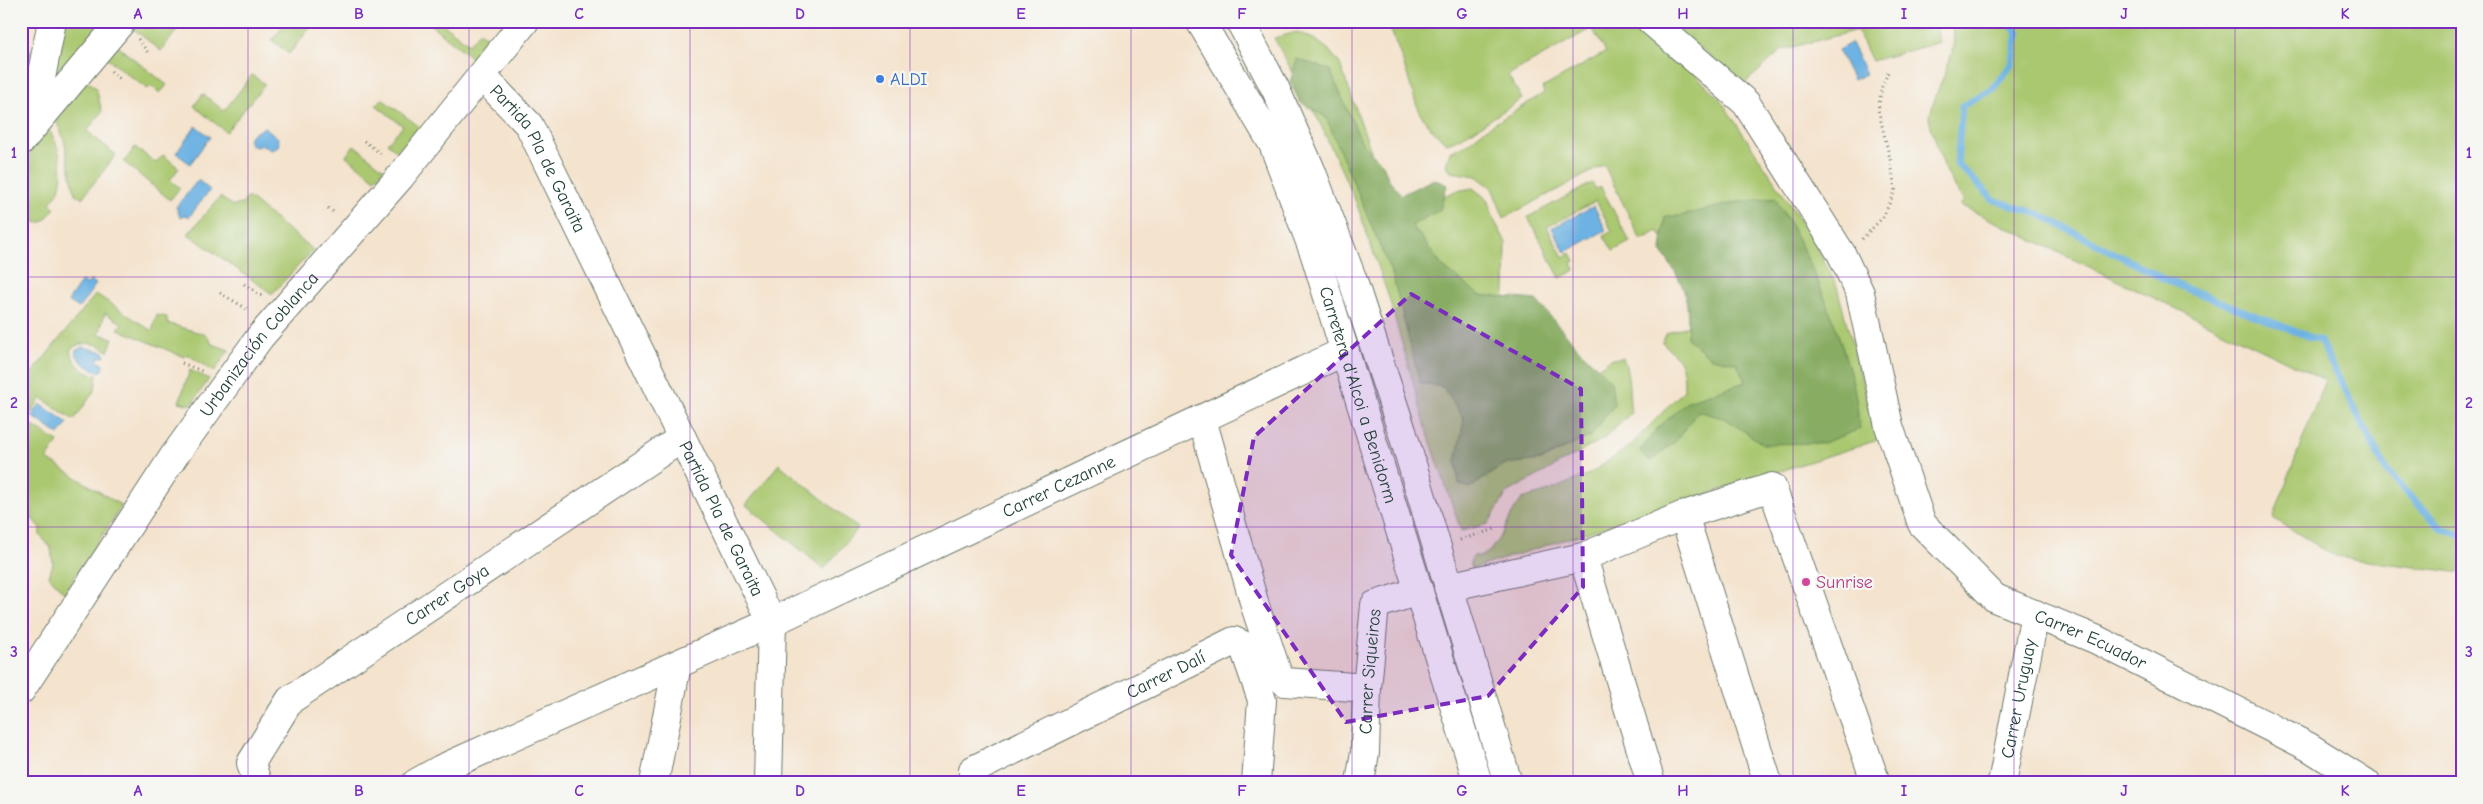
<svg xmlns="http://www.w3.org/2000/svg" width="2483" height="804" font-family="'Comic Neue',sans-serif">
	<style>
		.green { fill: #aac86f; stroke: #648252 }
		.forest { fill: #87ac62; stroke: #53744b }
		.water { fill: #6db2e3; stroke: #46788c }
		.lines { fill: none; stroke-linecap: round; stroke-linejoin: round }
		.stream { stroke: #6db2e3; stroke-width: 7 }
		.minor-casing { stroke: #6a776a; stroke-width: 30 }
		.major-casing { stroke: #6a776a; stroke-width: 30 }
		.path { stroke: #6a776a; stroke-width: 3; stroke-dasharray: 1 4; stroke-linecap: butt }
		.minor { stroke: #fff; stroke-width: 28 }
		.major { stroke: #fff; stroke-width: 28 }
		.marked { fill: #7b2cbf; fill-opacity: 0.2; stroke: #7b2cbf; stroke-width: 4; stroke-dasharray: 10 6; stroke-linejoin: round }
		.grid { fill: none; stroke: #7b2cbf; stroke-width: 1; stroke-opacity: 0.55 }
		.shop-dot { fill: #3f7fe0; stroke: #f6f6f2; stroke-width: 2 }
		.hotel-dot { fill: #d1479c; stroke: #f6f6f2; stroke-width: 2 }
		.labels { text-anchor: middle; stroke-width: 4.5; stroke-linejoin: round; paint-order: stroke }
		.shop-label { font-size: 18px; fill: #366cbe; stroke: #f6f6f2; text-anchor: start }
		.street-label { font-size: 18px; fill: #1f3d34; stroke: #f6f6f2 }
		.hotel-label { font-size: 18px; fill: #b23c85; stroke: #f6f6f2; text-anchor: start }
		.neatline { fill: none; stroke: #7b2cbf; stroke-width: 2 }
		.grid-label { font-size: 16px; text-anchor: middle; font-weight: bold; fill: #7b2cbf }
	</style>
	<rect width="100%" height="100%" fill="#f6f6f2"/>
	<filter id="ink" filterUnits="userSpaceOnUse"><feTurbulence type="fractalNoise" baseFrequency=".02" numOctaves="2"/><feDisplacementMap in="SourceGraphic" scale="10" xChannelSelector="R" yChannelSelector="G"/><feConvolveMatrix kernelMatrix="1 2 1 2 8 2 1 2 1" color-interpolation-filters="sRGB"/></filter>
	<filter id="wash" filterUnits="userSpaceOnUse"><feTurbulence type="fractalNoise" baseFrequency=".0096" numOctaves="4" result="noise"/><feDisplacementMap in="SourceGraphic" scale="20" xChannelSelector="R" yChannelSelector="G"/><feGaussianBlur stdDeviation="1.12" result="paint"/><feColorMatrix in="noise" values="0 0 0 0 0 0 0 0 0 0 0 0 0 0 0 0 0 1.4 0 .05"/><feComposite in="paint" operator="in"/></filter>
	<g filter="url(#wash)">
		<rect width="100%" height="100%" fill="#f4e3cd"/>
		<!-- green -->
		<g class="green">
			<path d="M62,21H110L56,82L53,79Z"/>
			<path d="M133,21H184L161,51L130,26Z"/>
			<path d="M297,21H316L289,54L272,40L287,22L292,27Z"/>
			<path d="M426,21H439L469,44L479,32L491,40L476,61Z"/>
			<path d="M1281,21H1333L1313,27L1301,22Z"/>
			<path d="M1360,21H1639L1720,99L1813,239L1837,287L1878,440L1472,569L1470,561L1475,555L1479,557L1489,552L1502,534L1513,512L1522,499L1549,491L1589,474L1629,447L1684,390C1684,363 1681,360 1662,342L1667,333L1696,323L1688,277L1658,231L1641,240L1604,165L1504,218L1492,188L1476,176L1451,172L1446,165L1450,152L1468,143L1484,130L1544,93L1542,88L1606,52L1592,28L1508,75L1522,99C1498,113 1472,135 1447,143C1418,121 1416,103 1406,71C1401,55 1394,39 1388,23L1364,28Z"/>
			<path d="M1665,21H1935L1940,42L1872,61L1857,30L1782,50L1744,84Z"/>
			<path d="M1952,21H2462V573L2336,557L2273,518L2325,380L1960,205L1964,201C1949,180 1940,160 1934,135C1932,130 1929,123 1930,117C1935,84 1961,56 1952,21Z"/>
			<path d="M1297,32L1316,40L1329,50L1340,64L1372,154L1399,207L1430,202L1456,191L1473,188L1487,199L1494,220L1506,242L1505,292L1499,322L1593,371L1611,359L1623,358C1631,376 1628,394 1631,413L1605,438L1507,493L1488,524L1461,531L1426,428L1389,298L1356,202L1318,119L1274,38Z"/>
			<path d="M115,44L167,85L160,93L151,86L147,89L105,57Z"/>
			<path d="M26,49L40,55L32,85L21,84V59Z"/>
			<path d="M252,75L265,84L226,132L194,106L203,94L224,111Z"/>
			<path d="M86,80L96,88L102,112L87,131L116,155L82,198L75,194L64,140L56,120Z"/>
			<path d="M382,99L420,127L398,152L387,143L403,126L376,105Z"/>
			<path d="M47,128C58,140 65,169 60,186C59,192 54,198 50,203L55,208L44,221L38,223L25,217L34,206L21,195V160Z"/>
			<path d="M354,145L384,169L375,179L346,156Z"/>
			<path d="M135,147L156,163L163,155L179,168L170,180L180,188L170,200L124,162Z"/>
			<path d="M1592,183L1596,189L1601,187L1630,242L1613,251L1604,236L1612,231L1596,201L1547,227L1563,257L1571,253L1575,261L1572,263L1575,270L1560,278L1528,217Z"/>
			<path d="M220,197L233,206L242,204L248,197L313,250L272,294L188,234Z"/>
			<path d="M96,294L152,331L157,315L167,317V323L207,335L212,344L229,350L214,372L187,354L184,357L118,329L122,323L105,313L99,334L113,338L108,352C99,341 79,341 70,350C74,363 83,374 97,375L95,390L74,420L41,398L25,421L58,442L47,459L122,506L64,593L49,576L53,564L51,548L40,535V528L21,506V386Z"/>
			<path d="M190,370L209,379L191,405L179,402Z"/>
			<path d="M779,464L858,528L824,569L746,505Z"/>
		</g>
		<!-- forest -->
		<g class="forest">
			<path d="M1297,59L1330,70L1362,143L1383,164L1388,178L1401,195L1434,179L1447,185L1440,210L1412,225L1443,267L1479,295L1536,300L1577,347L1611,381L1614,405L1591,436L1541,460L1505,464L1470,488L1459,484L1456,462L1464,419L1443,387L1420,383L1393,277L1338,146L1326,117L1300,102L1290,82Z"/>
			<path d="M1775,198C1809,254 1835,317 1852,380C1857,396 1857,413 1860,429L1823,443L1763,444L1726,419L1698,411L1675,442L1650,461L1640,451L1657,429L1688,401L1745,382L1737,363L1711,358L1687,338C1690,297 1685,284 1661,251L1665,216H1679L1738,202Z"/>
		</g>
		<!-- water -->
		<g class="water">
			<path d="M1851,43L1866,74L1853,80L1838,50Z"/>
			<path d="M196,126L210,137L190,164L176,153Z"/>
			<path d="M265,127L278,138L279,144L277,148L271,150L263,145L255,147L250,144L248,139L252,134Z"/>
			<path d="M198,180L210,190L189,217L186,215L180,217L176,207Z"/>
			<path d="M1594,206L1606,230L1565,252L1552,228Z"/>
			<path d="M91,280L96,284L79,308L68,301L82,281L87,284Z"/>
			<path d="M83,347L104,352L105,357H99L97,360L103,365V370L99,372C88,367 79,363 75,351Z"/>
			<path d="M40,404L68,423L59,435L32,416Z"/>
		</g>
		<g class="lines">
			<!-- stream -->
			<path class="stream" d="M2007,21L2018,33L2012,64L1992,90L1962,106L1957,164L1994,200L2039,214L2170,282L2320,341L2387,472L2443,530L2462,535"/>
		</g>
	</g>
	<g filter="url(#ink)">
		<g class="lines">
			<defs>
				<g id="minor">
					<path id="s1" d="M1651,21L1746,103L1841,253L1860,293L1889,426L1922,524L1995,598L2095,639L2309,747L2366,783"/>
					<path id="s2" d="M482,76L529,125L772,622L768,783"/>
					<path d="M32,125L52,21"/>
					<path d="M21,141L122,21"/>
					<path d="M1202,419L1256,609L1278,675L1285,682L1367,688"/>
					<path d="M1684,515L1768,783"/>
					<path d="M1583,557L1651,783"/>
					<path d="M1448,587L1583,557L1684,515L1772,487L1876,783"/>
					<path id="s3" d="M21,690L174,456L260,337L401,176L525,21"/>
					<path id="s4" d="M257,783L251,763L290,700L682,438"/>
					<path id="s5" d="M416,783L441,769L772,622L1345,351"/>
					<path d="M654,783L677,665"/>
					<path id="s6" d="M973,783V770L1234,641L1243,645L1262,700L1256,783"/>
					<path id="s7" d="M1360,783L1365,752L1367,688L1375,605L1419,591"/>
					<path id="s8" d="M2002,783L2035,614"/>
				</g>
				<g id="major">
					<path id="s9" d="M1200,21L1273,144L1315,255L1478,783"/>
					<path d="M1240,21L1276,90L1311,170L1352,278L1402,431L1508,783"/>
				</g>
			</defs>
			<!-- minor casing -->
			<use href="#minor" class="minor-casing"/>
			<!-- major casing -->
			<use href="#major" class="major-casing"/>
			<!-- path -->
			<g class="path">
				<path d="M138,39L149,54"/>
				<path d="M111,71L120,79"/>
				<path d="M364,141L384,156"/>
				<path d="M328,208L335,213"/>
				<path d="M1862,239L1884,216L1895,190L1891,163L1878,109L1882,87L1889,70"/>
				<path d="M244,284L262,296"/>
				<path d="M220,293L249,310"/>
				<path d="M182,363L204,372"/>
				<path d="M1460,540L1495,529"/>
			</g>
			<!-- minor -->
			<use href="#minor" class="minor"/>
			<!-- major -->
			<use href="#major" class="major"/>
		</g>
	</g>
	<!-- marked area -->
	<path class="marked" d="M1411,294L1581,389L1583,587L1488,696L1346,722L1231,555L1254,437Z"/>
	<!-- grid -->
	<path class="grid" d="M248,21V783M469,21V783M690,21V783M910,21V783M1131,21V783M1352,21V783M1573,21V783M1793,21V783M2014,21V783M2235,21V783M21,277H2462M21,527H2462"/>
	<!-- markers -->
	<circle class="shop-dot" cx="880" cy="79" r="5"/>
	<circle class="hotel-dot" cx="1806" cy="582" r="5"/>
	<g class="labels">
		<!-- shop labels -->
		<g class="shop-label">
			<text x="890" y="85">ALDI</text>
		</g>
		<!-- street labels -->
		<g class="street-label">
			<text dy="6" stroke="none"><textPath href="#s2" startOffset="101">Partida Pla de Garaita</textPath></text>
			<text dy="6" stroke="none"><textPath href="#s3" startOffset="420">Urbanización Coblanca</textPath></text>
			<text dy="6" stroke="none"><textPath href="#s9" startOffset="408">Carretera d'Alcoi a Benidorm</textPath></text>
			<text dy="6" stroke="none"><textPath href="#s5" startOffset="708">Carrer Cezanne</textPath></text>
			<text dy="6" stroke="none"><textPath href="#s2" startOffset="506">Partida Pla de Garaita</textPath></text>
			<text dy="6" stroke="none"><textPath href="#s4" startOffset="284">Carrer Goya</textPath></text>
			<text dy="6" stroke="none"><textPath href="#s1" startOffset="795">Carrer Ecuador</textPath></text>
			<text dy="6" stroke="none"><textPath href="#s7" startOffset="112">Carrer Siqueiros</textPath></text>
			<text dy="6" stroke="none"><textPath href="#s6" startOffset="228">Carrer Dalí</textPath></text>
			<text dy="6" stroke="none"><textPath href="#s8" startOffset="86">Carrer Uruguay</textPath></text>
		</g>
		<!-- hotel labels -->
		<g class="hotel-label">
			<text x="1816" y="588">Sunrise</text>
		</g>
	</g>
	<!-- margin -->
	<rect width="2483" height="804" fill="none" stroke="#f6f6f2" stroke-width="55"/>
	<rect x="28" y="28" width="2428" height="748" class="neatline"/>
	<g class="grid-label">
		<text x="138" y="19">A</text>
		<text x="359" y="19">B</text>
		<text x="579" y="19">C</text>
		<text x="800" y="19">D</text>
		<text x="1021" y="19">E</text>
		<text x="1242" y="19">F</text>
		<text x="1462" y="19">G</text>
		<text x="1683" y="19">H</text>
		<text x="1904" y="19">I</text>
		<text x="2124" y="19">J</text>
		<text x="2345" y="19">K</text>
		<text x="14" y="158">1</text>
		<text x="2469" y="158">1</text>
		<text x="14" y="408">2</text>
		<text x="2469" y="408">2</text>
		<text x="14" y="657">3</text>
		<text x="2469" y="657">3</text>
		<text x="138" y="796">A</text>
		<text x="359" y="796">B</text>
		<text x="579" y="796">C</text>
		<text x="800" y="796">D</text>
		<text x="1021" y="796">E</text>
		<text x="1242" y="796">F</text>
		<text x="1462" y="796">G</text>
		<text x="1683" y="796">H</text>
		<text x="1904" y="796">I</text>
		<text x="2124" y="796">J</text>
		<text x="2345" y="796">K</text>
	</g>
</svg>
